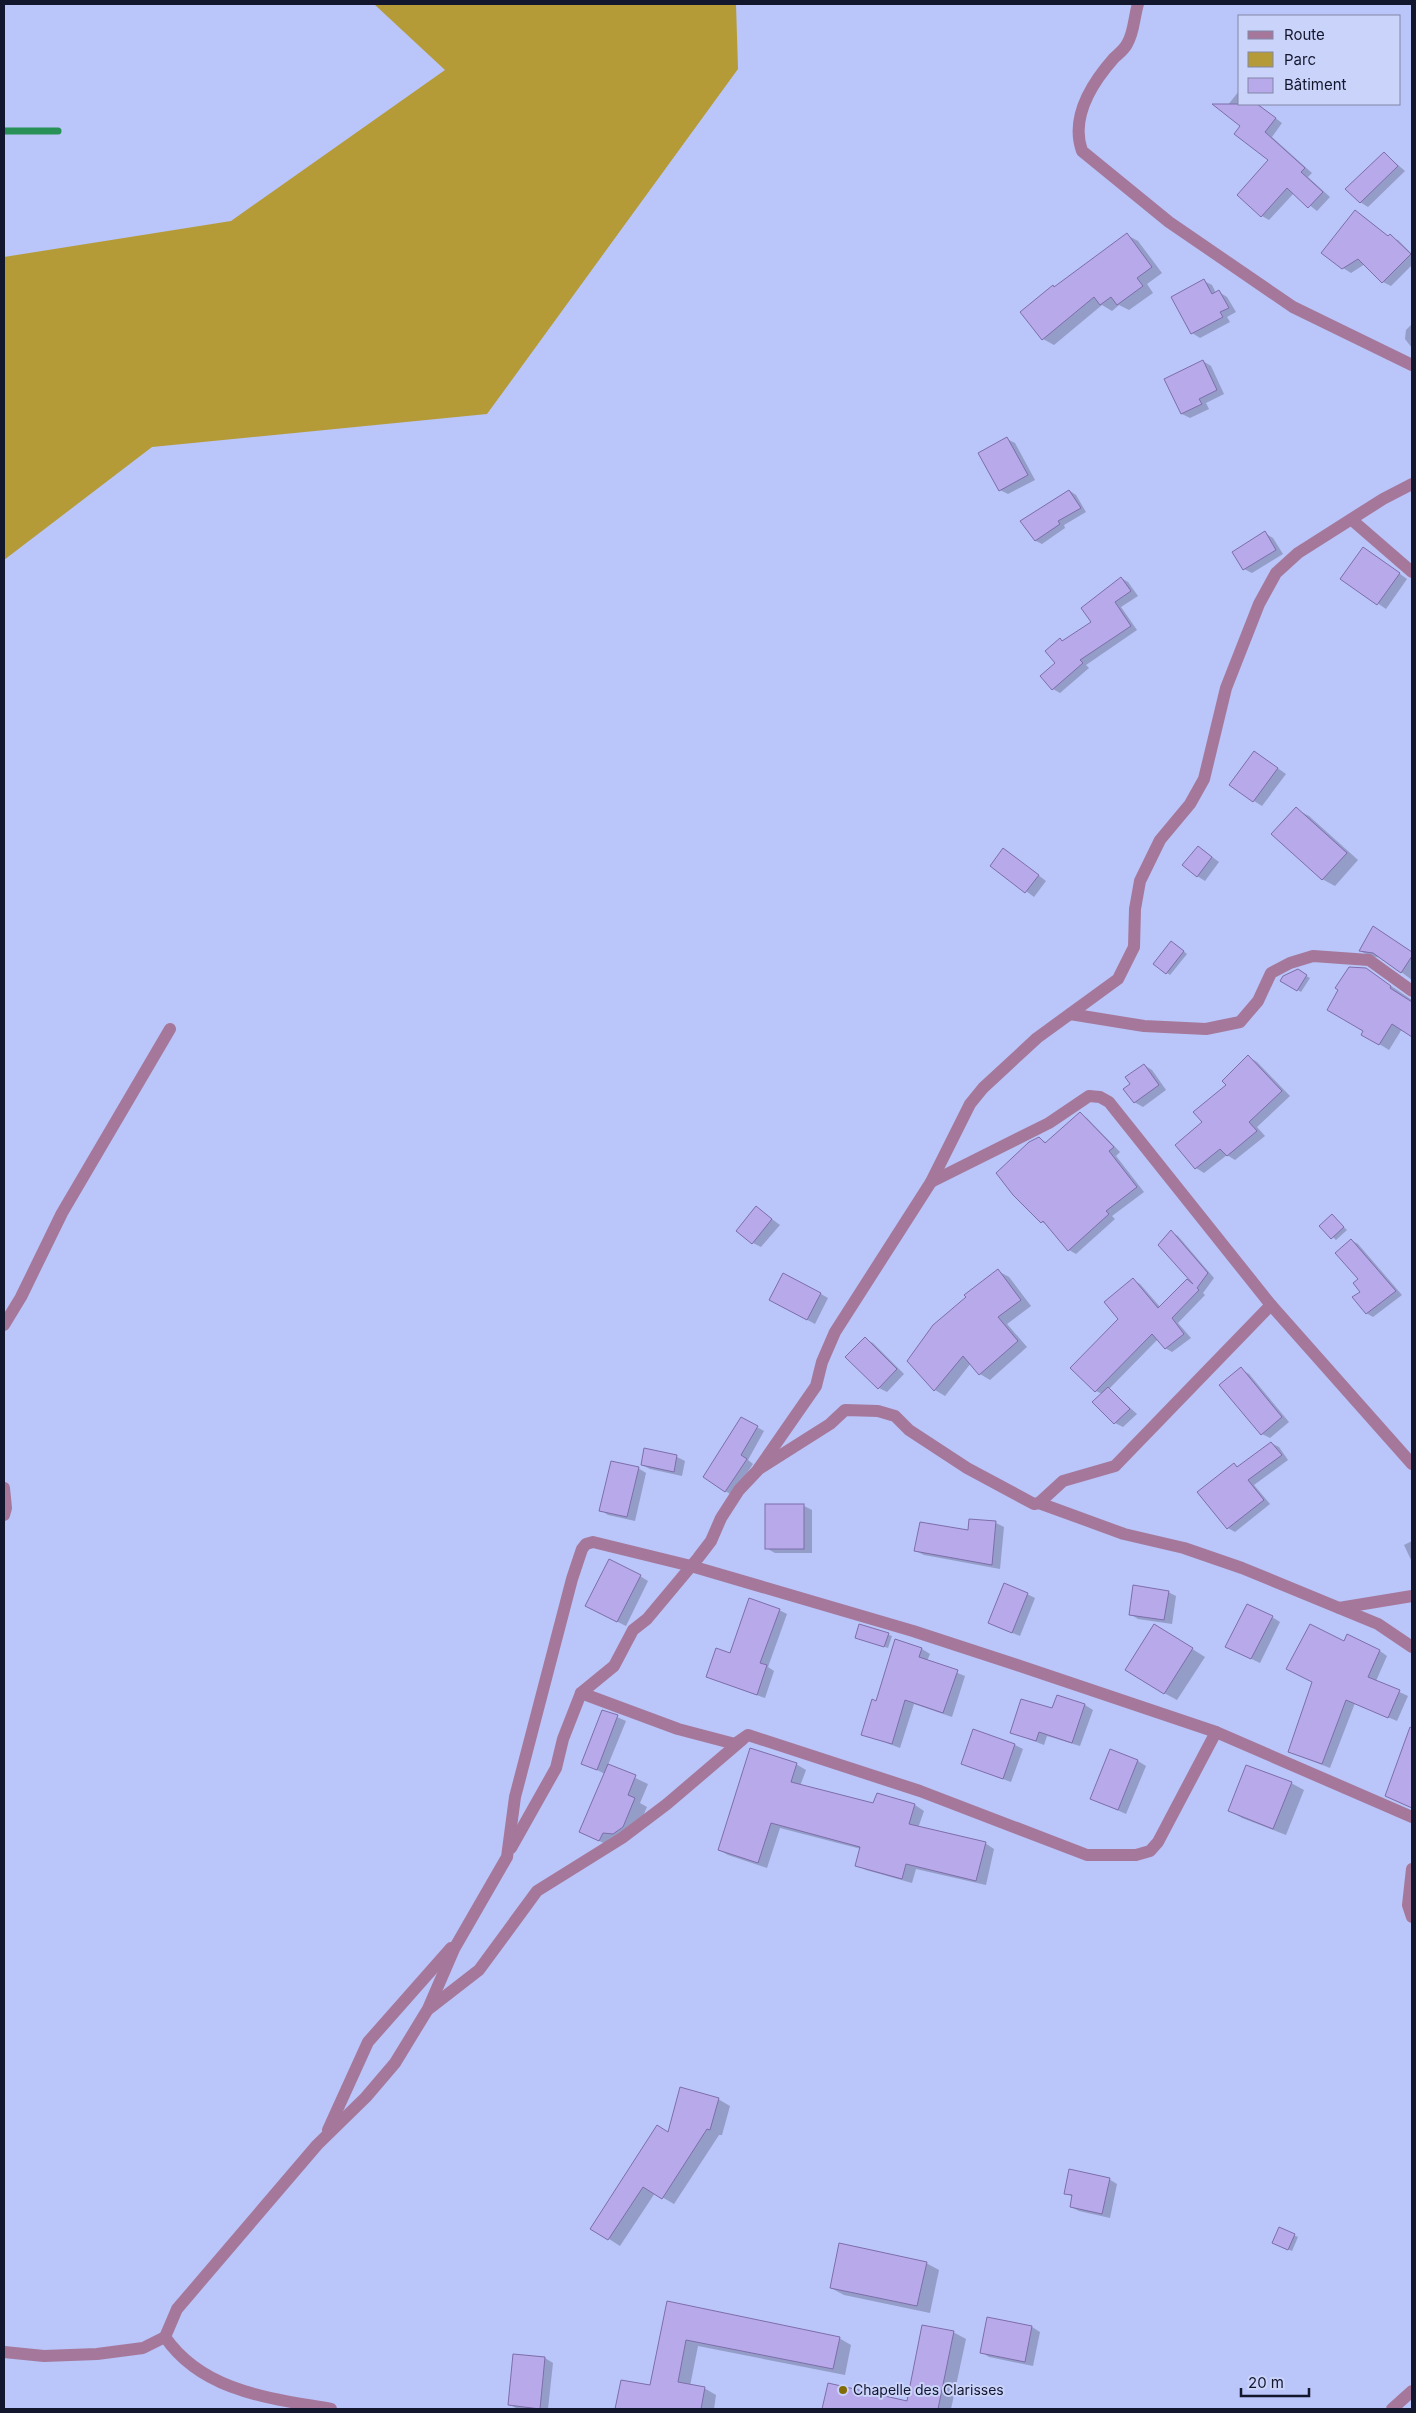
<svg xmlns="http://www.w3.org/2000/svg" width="1416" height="2413" font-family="Inter,sans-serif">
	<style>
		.green { fill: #b49b37 }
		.shadow { fill: #0003 }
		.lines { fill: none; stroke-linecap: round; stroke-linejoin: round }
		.stream { stroke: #279157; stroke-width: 7 }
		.building { fill: #b8a9ea; stroke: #7d6eaa }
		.minor { stroke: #a5789b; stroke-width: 12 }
		.poi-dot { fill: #826c08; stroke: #cad3fa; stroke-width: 2 }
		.labels { text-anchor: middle; stroke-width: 4; stroke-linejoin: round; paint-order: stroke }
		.poi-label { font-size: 14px; fill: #13172e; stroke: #cad3fa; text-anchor: start }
	</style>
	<rect width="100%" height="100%" fill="#bac5f9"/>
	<!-- green -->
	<path class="green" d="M374,4H736L738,69L487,414L152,447L4,560V257L231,221L445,70Z"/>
	<!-- shadow -->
	<g class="shadow">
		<path d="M1239,91L1240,104H1257L1282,123L1272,137L1312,173L1308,177L1330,197L1317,211L1294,193L1269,220L1262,216L1270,160L1242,126L1223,111Z"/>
		<path d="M1384,153L1405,171L1368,207L1360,202Z"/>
		<path d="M1363,216L1389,237L1398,240L1412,254V265L1391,286L1383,282L1365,264L1351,273L1343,268Z"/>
		<path d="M1127,235L1138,241L1162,273L1147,284L1153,293L1129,310L1119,305L1112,311L1102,305L1054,345L1043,339L1055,288Z"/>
		<path d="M1204,281L1212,285L1216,293L1219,292L1227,297L1236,312L1227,317L1230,322L1200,338L1192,333Z"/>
		<path d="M1412,324V348L1405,339L1406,330Z"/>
		<path d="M1203,361L1211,366L1224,394L1206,403L1209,409L1190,418L1182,414L1166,379Z"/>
		<path d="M1007,439L1015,443L1035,480L1008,494L1000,490Z"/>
		<path d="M1070,491L1076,495L1086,512L1064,525L1065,528L1042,544L1036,541L1022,521Z"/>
		<path d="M1265,533L1273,538L1283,554L1252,573L1244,569Z"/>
		<path d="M1371,553L1407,579L1386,609L1342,579Z"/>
		<path d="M1121,578L1128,582L1138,596L1121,607L1137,630L1086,665L1089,668L1060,693L1053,689L1042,676L1057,663L1060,639L1063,641L1093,622Z"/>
		<path d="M1255,752L1286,774L1262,806L1254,801Z"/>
		<path d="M1296,809L1309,816L1358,860L1335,886L1322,879Z"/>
		<path d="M1199,847L1219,862L1205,881L1197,876Z"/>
		<path d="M1004,849L1046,881L1034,897L991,865Z"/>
		<path d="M1383,933L1412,953V980L1382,958L1370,956L1360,951Z"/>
		<path d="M1175,944L1187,954L1170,975L1154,964Z"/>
		<path d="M1366,969L1412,1000V1036L1402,1029L1389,1050L1363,1034L1365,1031Z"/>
		<path d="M1297,971L1310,978L1301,992L1282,980Z"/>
		<path d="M1249,1057L1257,1062L1290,1096L1257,1127L1265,1136L1235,1160L1227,1155L1204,1173L1196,1168L1228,1085Z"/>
		<path d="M1144,1065L1152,1070L1166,1090L1143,1107L1134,1102L1132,1084Z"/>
		<path d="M1080,1113L1087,1118L1120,1152L1116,1156L1144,1192L1112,1216L1115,1219L1076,1254L1069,1250L1049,1226L1042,1222L1039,1138L1047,1143Z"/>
		<path d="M757,1208L780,1225L761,1247L753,1243Z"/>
		<path d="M1332,1216L1347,1230L1336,1240L1321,1226Z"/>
		<path d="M1171,1232L1178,1236L1214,1278L1203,1293L1205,1295L1178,1323L1191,1338L1172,1352L1165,1348L1158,1339L1109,1389L1137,1414L1123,1427L1115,1423L1102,1394L1096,1391L1133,1280L1140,1284L1161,1308L1187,1280L1193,1284Z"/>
		<path d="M1351,1240L1358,1244L1402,1295L1373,1317L1366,1313Z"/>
		<path d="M998,1271L1009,1277L1031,1306L1007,1324L1027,1347L990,1380L980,1374L971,1363L945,1396L935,1390Z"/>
		<path d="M821,1294L828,1298L815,1324L778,1304Z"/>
		<path d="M865,1339L873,1343L904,1374L887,1392L879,1388Z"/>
		<path d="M1241,1369L1249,1374L1289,1422L1270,1438L1262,1434Z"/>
		<path d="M741,1418L764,1431L748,1460L753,1464L732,1495L725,1491Z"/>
		<path d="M1271,1443L1279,1447L1288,1460L1254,1485L1270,1504L1235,1532L1228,1528L1199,1493L1234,1465L1239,1467Z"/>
		<path d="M645,1450L677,1457L685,1461L682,1476L650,1469L642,1465Z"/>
		<path d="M638,1468L646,1473L635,1521L608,1515L600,1510Z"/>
		<path d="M766,1506H804L812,1510V1553H775L766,1548Z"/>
		<path d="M996,1523L1004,1527L1000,1569L924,1555L916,1551Z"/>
		<path d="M1412,1541V1562L1404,1545Z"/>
		<path d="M640,1576L648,1581L626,1626L594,1610Z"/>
		<path d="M1168,1592L1176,1596L1172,1624L1138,1619L1130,1614Z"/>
		<path d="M1027,1594L1035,1598L1020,1636L989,1623Z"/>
		<path d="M779,1610L787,1614L768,1667L774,1671L765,1698L707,1677Z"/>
		<path d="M1272,1617L1280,1622L1260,1663L1235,1651Z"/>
		<path d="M860,1625L892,1636L888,1648L860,1639Z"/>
		<path d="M1167,1633L1205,1657L1177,1700L1164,1693Z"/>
		<path d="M1344,1643L1380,1651L1387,1656L1376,1681L1408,1696L1397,1721L1355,1703L1330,1768L1289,1752Z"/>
		<path d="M922,1649L930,1654L927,1661L965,1676L952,1717L914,1704L900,1748L863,1734Z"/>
		<path d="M1085,1705L1093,1710L1080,1746L1047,1736L1044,1745L1011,1732L1053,1710Z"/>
		<path d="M603,1711L626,1721L608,1765L648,1784L640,1803L647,1807L635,1834L612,1847L580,1832L605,1774L583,1763Z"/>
		<path d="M1409,1734L1412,1736V1808L1386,1796Z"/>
		<path d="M1015,1745L1023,1749L1011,1782L962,1764Z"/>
		<path d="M1138,1761L1146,1766L1126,1814L1092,1799Z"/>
		<path d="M796,1764L806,1770L800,1786L874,1804L915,1805L924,1811L918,1828L985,1843L994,1849L986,1885L916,1869L912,1883L866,1870L857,1865L861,1849L780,1828L767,1868L728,1855L719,1850Z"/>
		<path d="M1291,1783L1304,1790L1286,1835L1242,1818L1230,1811Z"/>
		<path d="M718,2099L730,2106L722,2135H719L674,2204L655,2193L620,2246L592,2228L669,2133Z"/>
		<path d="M1109,2179L1117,2184L1110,2218L1079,2211L1071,2207L1073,2197L1066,2193Z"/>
		<path d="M1280,2229L1298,2237L1292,2251L1275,2244Z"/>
		<path d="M926,2263L939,2270L930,2313L844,2295L831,2288Z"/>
		<path d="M668,2302L839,2338L851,2345L845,2375L698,2346L690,2386L704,2388L716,2395L714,2409H617L622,2381L651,2386Z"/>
		<path d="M988,2319L1032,2327L1040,2332L1033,2366L989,2357L981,2352Z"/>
		<path d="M953,2332L966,2339L951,2409H823L829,2384L908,2403Z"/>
		<path d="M545,2358L553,2363L548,2409H518L510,2405Z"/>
	</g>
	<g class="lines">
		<!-- stream -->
		<path class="stream" d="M4,131H58"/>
	</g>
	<!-- building -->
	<g class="building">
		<path d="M1212,104H1257L1276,118L1265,132L1305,168L1301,172L1323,192L1308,208L1287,188L1261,217L1237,195L1268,160L1234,134L1240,126Z"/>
		<path d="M1384,152L1398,166L1360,203L1345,189Z"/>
		<path d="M1355,210L1388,236L1390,234L1411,254L1382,283L1358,259L1342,269L1321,253Z"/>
		<path d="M1127,233L1152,267L1137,278L1143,286L1117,305L1111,297L1100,305L1094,297L1042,340L1020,312L1053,285L1054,287Z"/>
		<path d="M1204,279L1212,294L1219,290L1229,308L1220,312L1223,317L1191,334L1171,297Z"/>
		<path d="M1203,360L1217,390L1199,399L1202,404L1181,414L1164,379Z"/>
		<path d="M1007,437L1028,475L999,491L978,453Z"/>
		<path d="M1069,490L1081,508L1058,521L1060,524L1035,541L1020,521Z"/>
		<path d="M1265,531L1276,550L1243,570L1232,552Z"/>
		<path d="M1363,547L1400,573L1377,605L1340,579Z"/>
		<path d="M1121,577L1131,591L1115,602L1131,626L1080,660L1083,663L1052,690L1040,676L1055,663L1045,651L1060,638L1062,641L1091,622L1081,608Z"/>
		<path d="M1254,751L1278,768L1253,802L1229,785Z"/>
		<path d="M1296,807L1347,853L1322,880L1271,834Z"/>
		<path d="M1198,846L1212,857L1197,877L1182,865Z"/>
		<path d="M1003,848L1039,875L1025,893L990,866Z"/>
		<path d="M1373,926L1412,952V956L1401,973L1373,953L1359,951Z"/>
		<path d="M1171,941L1184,951L1166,974L1153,964Z"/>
		<path d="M1349,967L1366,968L1391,986L1390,988L1412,1002V1037L1392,1024L1379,1045L1361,1035L1363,1031L1327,1010L1338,990L1335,988Z"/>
		<path d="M1298,969L1307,975L1297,991L1280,981L1283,976Z"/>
		<path d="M1248,1055L1282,1091L1249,1122L1257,1131L1227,1156L1220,1149L1195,1169L1175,1145L1202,1122L1193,1112L1226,1085L1222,1081Z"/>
		<path d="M1144,1064L1159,1085L1134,1103L1123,1089L1130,1084L1125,1077Z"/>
		<path d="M1080,1112L1114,1147L1109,1151L1137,1187L1106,1211L1109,1214L1068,1251L1043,1221L1041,1223L1013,1195L996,1173L1029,1142L1039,1137L1045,1143Z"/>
		<path d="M756,1206L772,1219L752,1244L736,1231Z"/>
		<path d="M1332,1214L1344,1227L1331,1239L1319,1226Z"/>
		<path d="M1171,1230L1208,1273L1197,1288L1199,1290L1172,1318L1184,1334L1165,1349L1152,1334L1095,1392L1070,1368L1118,1319L1104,1302L1133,1278L1158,1308L1187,1279L1193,1284L1158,1245Z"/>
		<path d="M1351,1239L1396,1291L1366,1314L1352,1297L1360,1292L1353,1283L1358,1279L1335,1253Z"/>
		<path d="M998,1269L1021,1300L998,1317L1018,1341L979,1375L963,1356L934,1391L907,1361L933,1325L966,1297L964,1295Z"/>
		<path d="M783,1273L821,1293L807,1320L769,1300Z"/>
		<path d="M865,1337L897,1369L878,1389L845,1357Z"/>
		<path d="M1241,1367L1282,1417L1261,1435L1219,1385Z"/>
		<path d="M1108,1387L1130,1409L1114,1424L1092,1402Z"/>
		<path d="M741,1417L758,1426L741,1455L747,1459L725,1492L703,1477Z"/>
		<path d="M1271,1442L1282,1455L1248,1480L1264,1500L1227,1529L1197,1492L1234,1463L1237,1467Z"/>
		<path d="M644,1448L677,1455L674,1472L641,1465Z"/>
		<path d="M611,1461L639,1467L627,1517L599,1511Z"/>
		<rect x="765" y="1504" width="39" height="45"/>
		<path d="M969,1519L996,1521L992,1565L914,1551L920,1522L968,1530Z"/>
		<path d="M609,1559L641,1575L617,1622L585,1606Z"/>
		<path d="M1004,1583L1028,1593L1012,1633L988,1623Z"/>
		<path d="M1133,1585L1169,1591L1164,1620L1129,1615Z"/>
		<path d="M749,1598L780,1609L760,1663L767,1665L757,1695L706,1677L716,1648L730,1653Z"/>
		<path d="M1247,1604L1273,1616L1251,1659L1225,1647Z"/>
		<path d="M859,1624L889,1633L884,1647L855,1638Z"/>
		<path d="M1154,1624L1193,1648L1164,1694L1125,1670Z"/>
		<path d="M1310,1624L1344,1641L1347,1634L1380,1650L1368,1677L1400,1690L1388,1718L1346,1700L1322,1764L1288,1752L1312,1682L1286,1669Z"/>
		<path d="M895,1639L922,1648L919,1657L958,1670L943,1713L905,1700L892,1744L861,1735L872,1699L876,1701Z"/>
		<path d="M1057,1695L1085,1704L1072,1743L1039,1732L1036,1741L1010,1733L1021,1699L1052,1708Z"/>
		<path d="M602,1710L618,1715L597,1770L581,1764Z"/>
		<path d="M1410,1727L1412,1728V1808L1385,1796Z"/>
		<path d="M973,1729L1015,1744L1003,1779L961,1764Z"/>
		<path d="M750,1748L797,1763L791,1782L873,1803L877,1793L915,1804L909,1824L986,1842L976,1881L906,1864L902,1879L855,1866L860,1847L771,1823L758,1863L718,1850Z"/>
		<path d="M1110,1749L1138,1760L1118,1810L1090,1799Z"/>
		<path d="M608,1764L636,1775L628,1795L635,1798L623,1827L613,1834L603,1833L599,1841L579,1832Z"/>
		<path d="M1246,1765L1292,1782L1273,1829L1228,1811Z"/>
		<path d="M680,2087L719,2098L710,2130L707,2129L662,2199L643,2187L608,2240L590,2229L657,2125L668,2132Z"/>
		<path d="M1069,2169L1110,2178L1102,2214L1070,2207L1072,2195L1064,2194Z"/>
		<path d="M1279,2227L1295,2234L1288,2250L1272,2243Z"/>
		<path d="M839,2243L927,2262L917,2306L830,2288Z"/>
		<path d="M667,2301L840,2337L833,2369L686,2340L678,2382L705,2387L701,2409H615L621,2380L650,2385Z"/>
		<path d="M987,2317L1032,2326L1025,2362L980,2353Z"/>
		<path d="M922,2325L954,2331L938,2409H822L828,2383L907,2401Z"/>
		<path d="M513,2354L545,2357L540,2409L508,2405Z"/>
	</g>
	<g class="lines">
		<!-- minor -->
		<g class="minor">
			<path d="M1138,4C1134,17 1134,33 1127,44C1124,50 1118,54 1114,58C1091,84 1070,117 1082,151L1169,222L1293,307L1412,365"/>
			<path d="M1352,520L1412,572"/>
			<path d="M1070,1014L1144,1026L1206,1029L1240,1022L1258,1001L1271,973L1290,963L1313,956L1369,960L1412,991"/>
			<path d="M931,1182L1049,1123L1089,1096L1100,1097L1109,1102L1271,1305L1412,1464"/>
			<path d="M4,1325L21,1297L62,1213L170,1029"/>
			<path d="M759,1469L830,1424L845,1410L878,1411L895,1416L909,1430L967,1468L1034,1504L1039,1503L1124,1534L1184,1548L1242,1568L1378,1624L1412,1647"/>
			<path d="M4,1488L6,1508L4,1515"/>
			<path d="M1039,1503L1063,1481L1115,1466L1271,1305"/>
			<path d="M1339,1608L1412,1596"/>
			<path d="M581,1693L678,1729L735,1744L748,1735L920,1791L1087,1855H1136L1150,1851L1158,1842L1216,1732"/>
			<path d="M511,1848L556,1768L563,1739L581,1693L614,1666L633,1630L647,1619L698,1558L711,1541L721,1518L739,1490L757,1471L816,1386L822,1362L835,1332L931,1182L970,1104L983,1088L1037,1038L1118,979L1134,947L1135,909L1140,881L1160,840L1190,804L1204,779L1226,688L1259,604L1276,573L1298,553L1383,499L1412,484"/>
			<path d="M1412,1869L1408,1905L1412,1917"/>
			<path d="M430,2008L479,1970L537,1891L622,1838L667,1804L742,1740"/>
			<path d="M328,2130L368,2042L451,1948"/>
			<path d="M4,2352L44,2356L97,2354L143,2348L165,2337"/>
			<path d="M331,2409C270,2398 203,2392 165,2337L177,2309L317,2145L366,2097L395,2063L428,2009L454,1949L507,1857L515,1797L572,1579L582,1549L586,1544L593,1542L691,1566L913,1631L1014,1664L1216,1732L1412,1817"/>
			<path d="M1392,2409L1412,2391"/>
		</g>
	</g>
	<!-- markers -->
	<circle class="poi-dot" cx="843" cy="2390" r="5"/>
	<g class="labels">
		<!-- poi labels -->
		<g class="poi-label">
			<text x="853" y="2395">Chapelle des Clarisses</text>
		</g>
	</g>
	<!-- border -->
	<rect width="1416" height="2413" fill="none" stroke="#13172e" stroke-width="10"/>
	<!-- legend -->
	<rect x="1238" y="15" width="162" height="90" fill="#cad3fa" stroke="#8188a8"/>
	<rect x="1248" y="31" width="25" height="8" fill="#a5789b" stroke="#8188a8"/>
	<text x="1284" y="40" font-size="15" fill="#13172e">Route</text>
	<rect x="1248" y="52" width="25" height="15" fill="#b49b37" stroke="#8188a8"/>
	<text x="1284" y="65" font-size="15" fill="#13172e">Parc</text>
	<rect x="1248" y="78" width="25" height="15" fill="#b8a9ea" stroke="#8188a8"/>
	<text x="1284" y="90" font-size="15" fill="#13172e">Bâtiment</text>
	<!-- scale -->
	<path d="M1241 2388v8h68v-8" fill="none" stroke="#13172e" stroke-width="2.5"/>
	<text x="1248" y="2388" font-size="15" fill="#13172e" stroke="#cad3fa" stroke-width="4" paint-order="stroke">20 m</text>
</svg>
